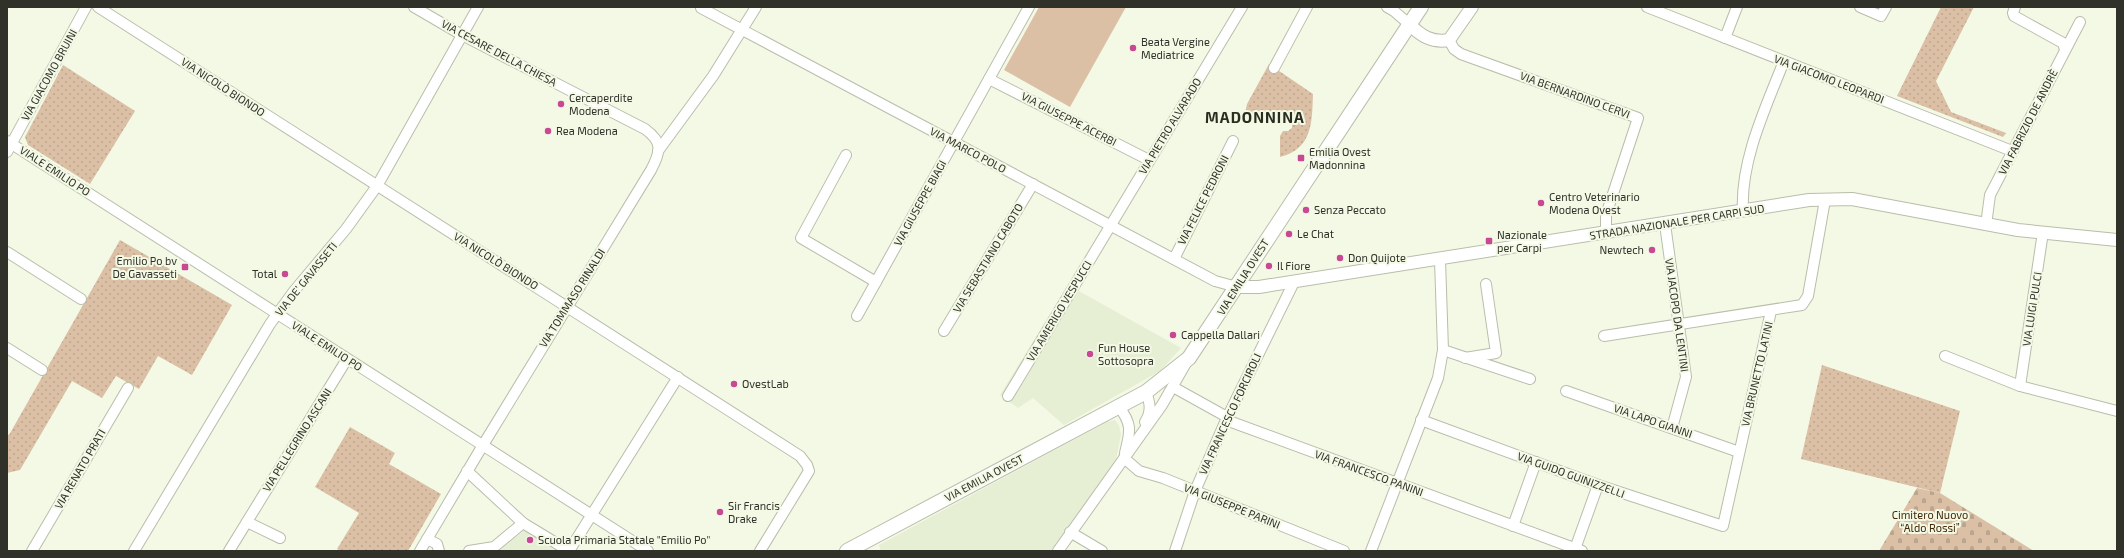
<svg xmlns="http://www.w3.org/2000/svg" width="2124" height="558" font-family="'Exo 2',sans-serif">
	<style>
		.built { fill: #e6eed4 }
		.cemetery { fill: url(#cemetery-stones) }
		.park { fill: url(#park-dots) }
		.pitch { fill: #dbc0a5 }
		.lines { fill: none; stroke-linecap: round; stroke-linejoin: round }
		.minor-casing { stroke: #b8beab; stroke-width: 12 }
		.tertiary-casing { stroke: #b8beab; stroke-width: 14 }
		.secondary-casing { stroke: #b8beab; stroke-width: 16 }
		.minor { stroke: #fff; stroke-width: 10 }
		.tertiary { stroke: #fff; stroke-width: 12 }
		.secondary { stroke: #fff; stroke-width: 14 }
		.poi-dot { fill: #c84894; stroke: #f3f9e5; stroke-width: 1.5 }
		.labels { text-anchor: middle; stroke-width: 4; stroke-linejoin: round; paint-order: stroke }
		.poi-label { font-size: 11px; fill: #30322a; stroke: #f3f9e5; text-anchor: start }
		.street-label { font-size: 11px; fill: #30322a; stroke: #f3f9e5 }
		.park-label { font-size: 11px; fill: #422807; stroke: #f3f9e5 }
		.district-label { font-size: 15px; font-weight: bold; letter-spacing: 1px; fill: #2a2e1f; stroke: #f3f9e5 }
	</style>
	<defs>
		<pattern id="cemetery-stones" width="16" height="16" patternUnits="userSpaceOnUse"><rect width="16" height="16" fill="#dbc0a5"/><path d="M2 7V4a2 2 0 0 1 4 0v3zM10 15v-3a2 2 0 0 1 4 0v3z" fill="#bca58e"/></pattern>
		<pattern id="park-dots" width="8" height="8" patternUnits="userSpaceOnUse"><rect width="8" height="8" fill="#dbc0a5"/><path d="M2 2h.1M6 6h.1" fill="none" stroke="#bca58e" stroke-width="1.8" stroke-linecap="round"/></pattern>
	</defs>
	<rect width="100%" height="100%" fill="#f3f9e5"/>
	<!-- built -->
	<g class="built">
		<path d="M1068,285L1181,348L1160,371L1064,425L1033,398L1018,408L1000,395Z"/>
		<path d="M1115,420L1119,426L1121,434L1116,460L1054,551H881L879,545L1107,422Z"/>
		<path d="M526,529L547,540L545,544L556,551H498Z"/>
	</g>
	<!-- cemetery -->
	<path class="cemetery" d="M1917,488L1940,493L2034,551H1879Z"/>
	<!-- park -->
	<g class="park">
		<path d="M1941,7H1974L1936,81L1951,112L2006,133L2003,137L1897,96Z"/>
		<path d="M1269,64L1313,94C1312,121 1313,149 1280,157V136L1283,131H1288L1292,128V124L1288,121L1287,115L1245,114L1247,104Z"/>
		<path d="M63,65L135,111L90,184L28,145L25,137Z"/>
		<path d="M120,240L232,305L192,375L158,356L139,389L116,376L102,398L72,381L20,470L7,473V434L9,435Z"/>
		<path d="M1822,365L1960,411L1940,493L1801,459Z"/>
		<path d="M350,427L395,453L389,464L441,494L408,551H340L337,549L359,513L315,487Z"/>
	</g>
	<!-- pitch -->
	<path class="pitch" d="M1039,7H1126L1070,107L1004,70Z"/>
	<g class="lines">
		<defs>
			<g id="minor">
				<path d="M98,7L800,456L807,465L809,471L760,551"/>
				<path d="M414,7L462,35L645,129C663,142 661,151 651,170L483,445L420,551"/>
				<path d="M1387,7L1394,11L1409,24"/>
				<path d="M1647,7L2012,151"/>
				<path d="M1860,7L1881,16L1886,7"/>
				<path d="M2015,7L2013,13L2014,16L2063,43L2065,50"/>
				<path d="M701,8L1215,281L1237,287"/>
				<path d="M1725,38L1737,7"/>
				<path d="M1449,40L1454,49L1461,54L1638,118L1606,215V233"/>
				<path d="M1274,68L1307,7"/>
				<path d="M989,79L1149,160"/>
				<path d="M7,141L648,551"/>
				<path d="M658,151L713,76L756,7"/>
				<path d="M7,152L86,7"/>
				<path d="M846,155L801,238L876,282"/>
				<path d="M1743,211C1740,161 1766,107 1784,61"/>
				<path d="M1665,224L1686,377L1672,428"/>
				<path d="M1986,225L1990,195L2080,22"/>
				<path d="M7,252L81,299"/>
				<path d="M1174,259L1233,141"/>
				<path d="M857,316L1029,7"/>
				<path d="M944,331L1033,184"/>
				<path d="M1604,336L1802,305L1808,296L1825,200"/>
				<path d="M7,348L42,370"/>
				<path d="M1443,350L1530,379"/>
				<path d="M1945,356L2020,386L2117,411"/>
				<path d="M1465,358L1496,353L1486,284"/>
				<path d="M2020,386L2043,232"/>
				<path d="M1173,387L1227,417"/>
				<path d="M1566,391L1739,452"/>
				<path d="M1008,396L1242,7"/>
				<path d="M1119,407C1133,425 1130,432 1125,453"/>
				<path d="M1226,420L1582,551"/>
				<path d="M1421,420L1598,485L1723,526L1771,311"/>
				<path d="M1145,422C1152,411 1150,403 1146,392"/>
				<path d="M1124,458L1139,471L1163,478L1344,551"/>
				<path d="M467,471L523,523L569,551"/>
				<path d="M247,522L280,538"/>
				<path d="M1513,526L1536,462"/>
				<path d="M1070,532L1102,551"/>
				<path d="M427,539L437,544L439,551"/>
				<path d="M1575,549L1598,485"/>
				<path d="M32,551L128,388"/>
				<path d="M134,551L270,324L294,291L346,229L377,186L478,7"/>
				<path d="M229,551L347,359"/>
				<path d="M469,551L494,547L523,523"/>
				<path d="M569,551L678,377"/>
				<path d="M1058,551L1162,405L1186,363"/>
				<path d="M1175,551L1195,491L1226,420L1294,282"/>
				<path d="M1371,551L1438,378L1443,350L1440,260"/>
			</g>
			<g id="tertiary">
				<path d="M1409,24C1421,36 1432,43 1449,40L1472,7"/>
				<path d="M1237,287H1259L1809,200L1852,199L2018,230L2117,240"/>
			</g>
			<path id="secondary" d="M847,551L1146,392L1189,358L1421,7"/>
		</defs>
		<!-- minor casing -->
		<use href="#minor" class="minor-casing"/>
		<!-- tertiary casing -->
		<use href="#tertiary" class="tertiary-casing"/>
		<!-- secondary casing -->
		<use href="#secondary" class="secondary-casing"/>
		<!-- minor -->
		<use href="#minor" class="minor"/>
		<!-- tertiary -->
		<use href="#tertiary" class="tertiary"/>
		<!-- secondary -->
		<use href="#secondary" class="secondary"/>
	</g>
	<!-- markers -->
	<g class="poi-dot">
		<circle cx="1133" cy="48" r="4"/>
		<circle cx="561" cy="104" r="4"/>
		<circle cx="548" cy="131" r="4"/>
		<rect x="1297" y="154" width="8" height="8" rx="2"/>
		<circle cx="1541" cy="203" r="4"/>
		<circle cx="1306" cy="210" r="4"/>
		<circle cx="1289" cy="234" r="4"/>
		<rect x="1485" y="237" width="8" height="8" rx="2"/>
		<circle cx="1652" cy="250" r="4"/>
		<circle cx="1340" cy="258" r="4"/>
		<circle cx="1269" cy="266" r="4"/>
		<rect x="181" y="263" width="8" height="8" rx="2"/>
		<circle cx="285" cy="274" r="4"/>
		<circle cx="1173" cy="335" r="4"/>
		<circle cx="1090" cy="354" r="4"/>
		<circle cx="734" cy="384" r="4"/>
		<circle cx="720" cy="512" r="4"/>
		<circle cx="530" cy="540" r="4"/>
	</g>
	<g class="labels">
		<!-- poi labels -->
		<g class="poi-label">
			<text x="1141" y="46">Beata Vergine<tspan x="1141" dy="13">Mediatrice</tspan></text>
			<text x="569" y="102">Cercaperdite<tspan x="569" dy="13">Modena</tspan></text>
			<text x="556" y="135">Rea Modena</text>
			<text x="1309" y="156">Emilia Ovest<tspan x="1309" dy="13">Madonnina</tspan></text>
			<text x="1549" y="201">Centro Veterinario<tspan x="1549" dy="13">Modena Ovest</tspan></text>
			<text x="1314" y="214">Senza Peccato</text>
			<text x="1297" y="238">Le Chat</text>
			<text x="1497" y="239">Nazionale<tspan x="1497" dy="13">per Carpi</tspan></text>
			<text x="1644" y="254" text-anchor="end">Newtech</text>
			<text x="1348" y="262">Don Quijote</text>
			<text x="177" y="265" text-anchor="end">Emilio Po bv<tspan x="177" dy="13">De Gavasseti</tspan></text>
			<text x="1277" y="270">Il Fiore</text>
			<text x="277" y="278" text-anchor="end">Total</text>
			<text x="1181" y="339">Cappella Dallari</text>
			<text x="1098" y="352">Fun House<tspan x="1098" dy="13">Sottosopra</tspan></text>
			<text x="742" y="388">OvestLab</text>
			<text x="728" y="510">Sir Francis<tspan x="728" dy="13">Drake</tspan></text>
			<text x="538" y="544">Scuola Primaria Statale "Emilio Po"</text>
		</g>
		<!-- street labels -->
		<g class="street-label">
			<text transform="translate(499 53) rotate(28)" y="4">VIA CESARE DELLA CHIESA</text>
			<text transform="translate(49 75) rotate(-61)" y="4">VIA GIACOMO BRUINI</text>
			<text transform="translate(1829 79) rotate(21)" y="4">VIA GIACOMO LEOPARDI</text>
			<text transform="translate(223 87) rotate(33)" y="4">VIA NICOLÒ BIONDO</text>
			<text transform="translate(1575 95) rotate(20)" y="4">VIA BERNARDINO CERVI</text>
			<text transform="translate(1069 119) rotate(27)" y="4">VIA GIUSEPPE ACERBI</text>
			<text transform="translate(2028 122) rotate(-63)" y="4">VIA FABRIZIO DE ANDRÈ</text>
			<text transform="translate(1170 126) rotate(-59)" y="4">VIA PIETRO ALVARADO</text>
			<text transform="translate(968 150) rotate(28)" y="4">VIA MARCO POLO</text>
			<text transform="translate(55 171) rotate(33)" y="4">VIALE EMILIO PO</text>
			<text transform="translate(1203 200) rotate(-63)" y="4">VIA FELICE PEDRONI</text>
			<text transform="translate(920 203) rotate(-61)" y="4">VIA GIUSEPPE BIAGI</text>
			<text transform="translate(1677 222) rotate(-9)" y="4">STRADA NAZIONALE PER CARPI SUD</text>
			<text transform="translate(988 258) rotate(-59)" y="4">VIA SEBASTIANO CABOTO</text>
			<text transform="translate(496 261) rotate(32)" y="4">VIA NICOLÒ BIONDO</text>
			<text transform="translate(1243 277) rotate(-58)" y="4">VIA EMILIA OVEST</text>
			<text transform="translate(306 279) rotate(-51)" y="4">VIA DE’ GAVASSETI</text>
			<text transform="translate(572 298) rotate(-58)" y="4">VIA TOMMASO RINALDI</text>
			<text transform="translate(2032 309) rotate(-81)" y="4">VIA LUIGI PULCI</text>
			<text transform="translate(1059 311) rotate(-59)" y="4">VIA AMERIGO VESPUCCI</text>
			<text transform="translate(1677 315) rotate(82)" y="4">VIA JACOPO DA LENTINI</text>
			<text transform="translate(327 346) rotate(33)" y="4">VIALE EMILIO PO</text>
			<text transform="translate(1757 374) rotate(-77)" y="4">VIA BRUNETTO LATINI</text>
			<text transform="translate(1230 414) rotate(-65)" y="4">VIA FRANCESCO FORCIROLI</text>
			<text transform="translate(1653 421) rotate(19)" y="4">VIA LAPO GIANNI</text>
			<text transform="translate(297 440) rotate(-58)" y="4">VIA PELLEGRINO ASCANI</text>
			<text transform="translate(80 469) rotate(-60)" y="4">VIA RENATO PRATI</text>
			<text transform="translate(1369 473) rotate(20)" y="4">VIA FRANCESCO PANINI</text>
			<text transform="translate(1571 475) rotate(20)" y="4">VIA GUIDO GUINIZZELLI</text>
			<text transform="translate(984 478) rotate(-28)" y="4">VIA EMILIA OVEST</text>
			<text transform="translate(1232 506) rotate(22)" y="4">VIA GIUSEPPE PARINI</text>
		</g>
		<!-- park labels -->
		<g class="park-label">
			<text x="1930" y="519">Cimitero Nuovo<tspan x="1930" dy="13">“Aldo Rossi”</tspan></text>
		</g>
		<!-- district labels -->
		<g class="district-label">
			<text x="1255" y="123">MADONNINA</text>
		</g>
	</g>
	<!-- border -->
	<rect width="2124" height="558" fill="none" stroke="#30322a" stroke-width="16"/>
</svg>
